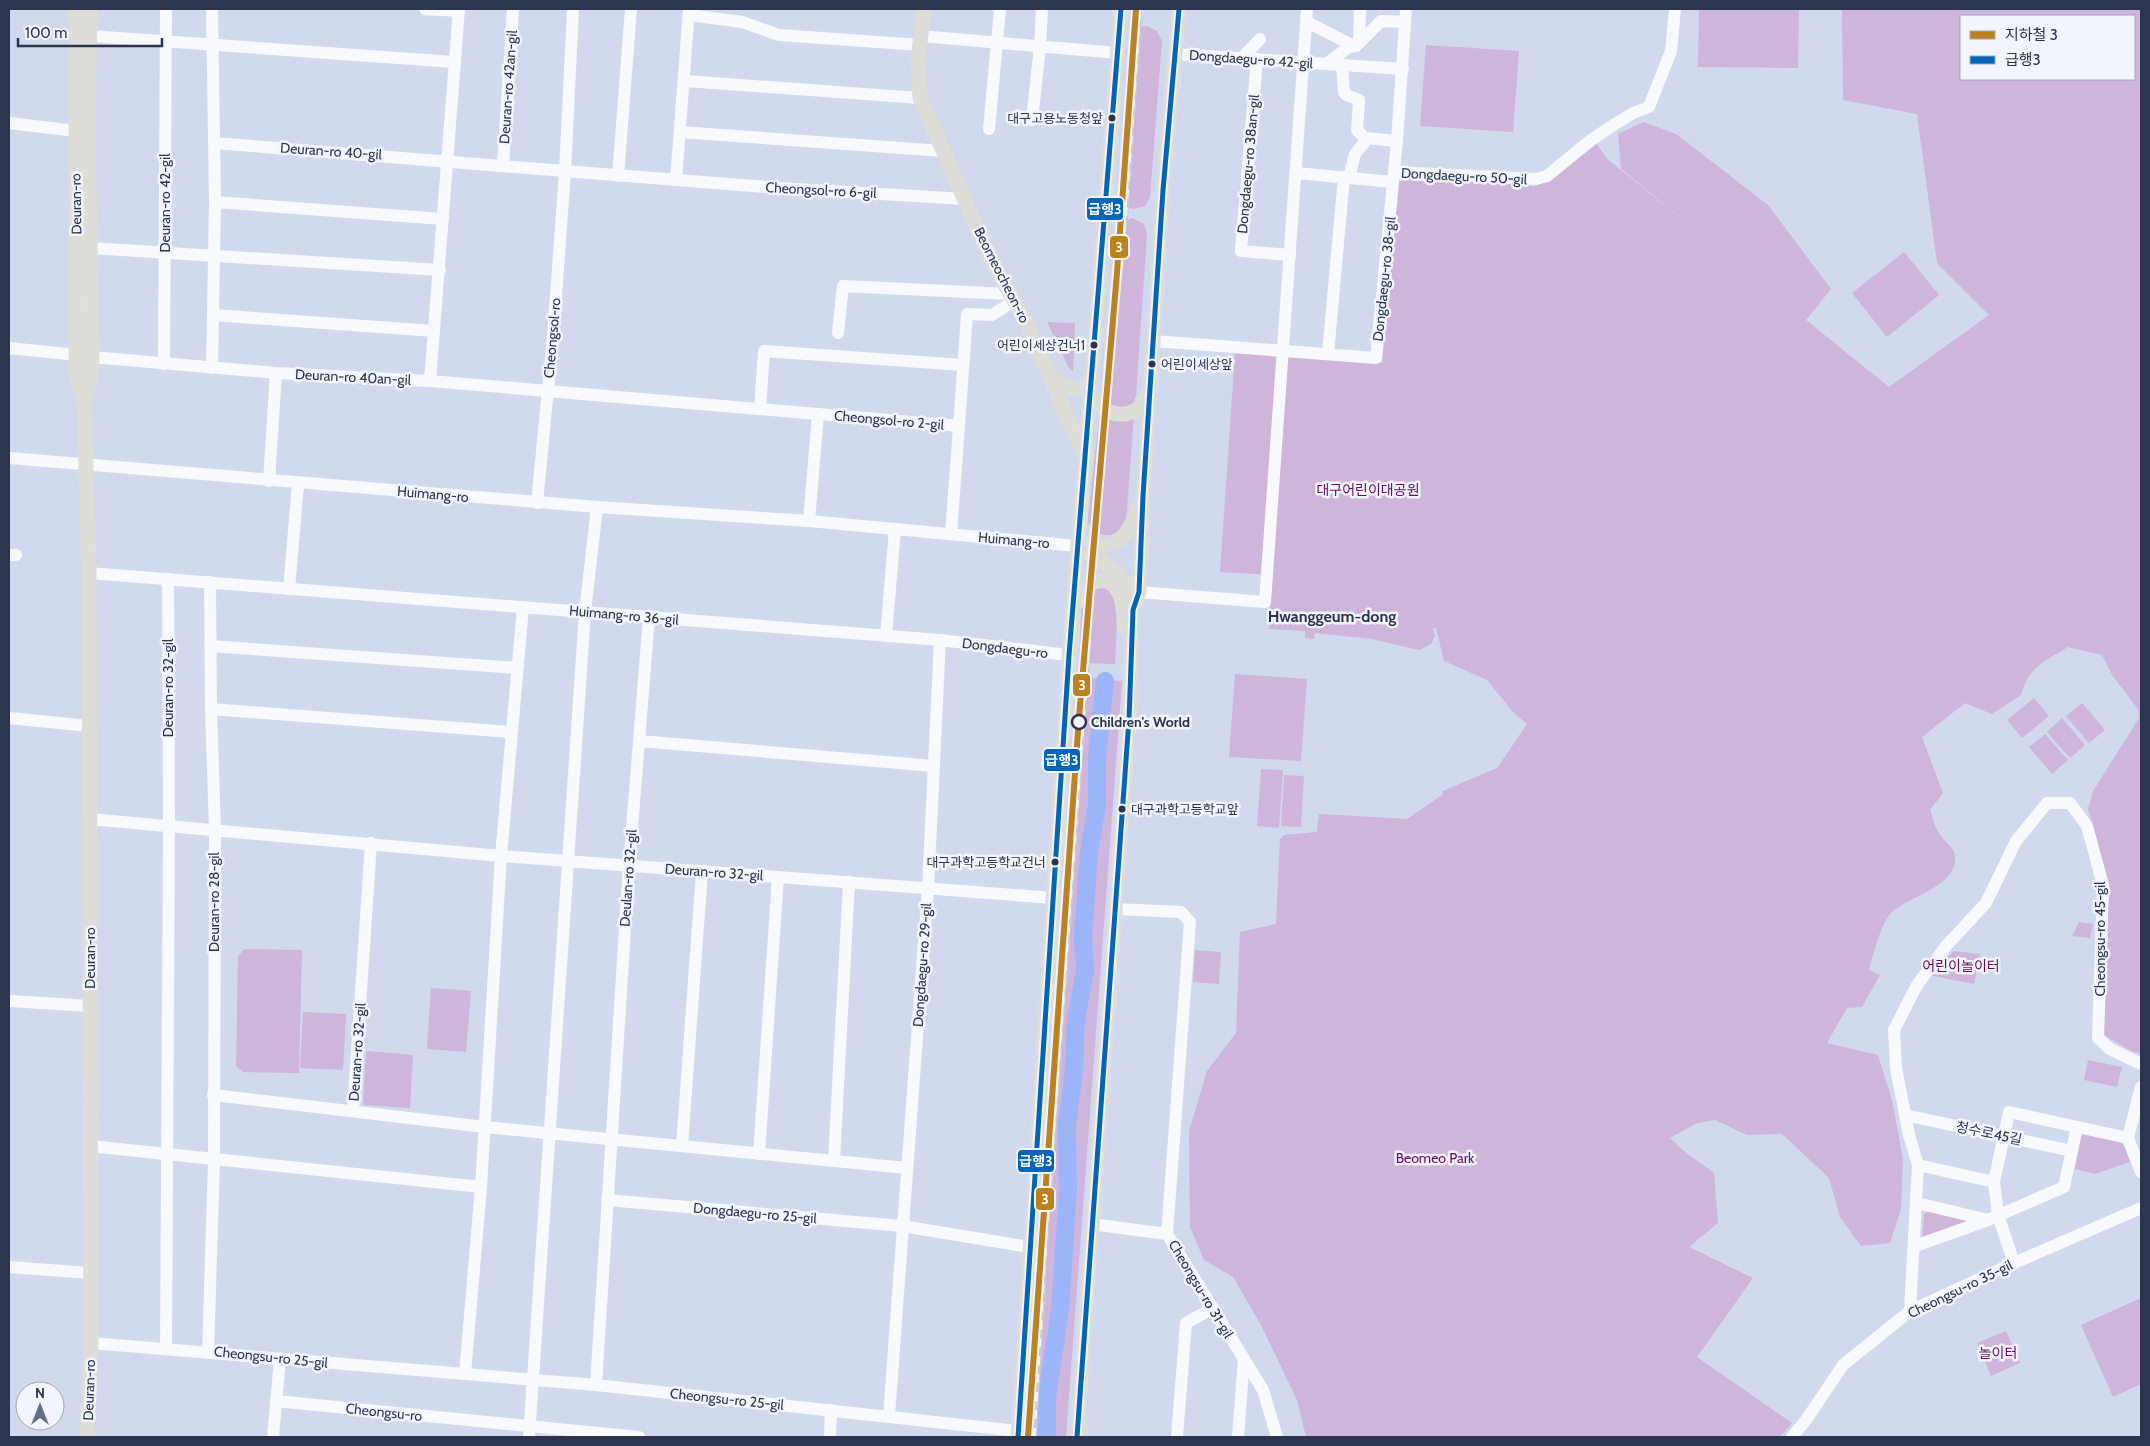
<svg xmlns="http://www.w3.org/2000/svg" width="2150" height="1446" font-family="Cabin,'Noto Sans KR',sans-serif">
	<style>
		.green { fill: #cfb4dc; fill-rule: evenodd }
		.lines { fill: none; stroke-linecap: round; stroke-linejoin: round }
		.river { stroke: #9ab5f8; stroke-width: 18 }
		.minor { stroke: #f8f9fc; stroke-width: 12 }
		.major { stroke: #dfddd7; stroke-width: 15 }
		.rail-casing { stroke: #c8cbd2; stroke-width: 5 }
		.rail { stroke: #f2f5fc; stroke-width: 3; stroke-dasharray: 9; stroke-linecap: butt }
		.bus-1-casing { stroke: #f2f5fc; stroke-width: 9 }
		.bus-1 { stroke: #0065bd; stroke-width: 5 }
		.metro-1-casing { stroke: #f2f5fc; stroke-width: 10 }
		.metro-1 { stroke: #be811d; stroke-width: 6 }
		.bus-dot { fill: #2b354f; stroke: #f2f5fc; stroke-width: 2 }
		.stop-dot { fill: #f2f5fc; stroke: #2b354f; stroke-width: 2.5 }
		.labels { text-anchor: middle; stroke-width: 5; stroke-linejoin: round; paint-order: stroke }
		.bus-label { font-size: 13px; fill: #2b354f; stroke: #f2f5fc; text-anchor: end }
		.street-label { font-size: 14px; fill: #2b354f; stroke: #f2f5fc }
		.park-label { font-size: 14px; fill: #650d68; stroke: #f2f5fc }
		.stop-label { font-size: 14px; font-weight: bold; fill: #2b354f; stroke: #f2f5fc; text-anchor: start }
		.quarter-label { font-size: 16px; font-weight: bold; fill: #2b354f; stroke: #f2f5fc }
		.line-badge { stroke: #f2f5fc; stroke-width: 2 }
		.badge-label { font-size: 14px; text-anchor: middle; font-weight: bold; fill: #fff }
	</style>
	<rect width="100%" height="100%" fill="#d0d9ee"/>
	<!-- green -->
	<g class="green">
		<path d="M1699,9H1799L1798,68L1698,67Z"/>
		<path d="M1842,9H2141V1054L2129,1050L2104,1035L2109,886L2088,809L2093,791L2139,718L2138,709L2112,675L2102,655L2068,647C2045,661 2028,667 2021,695L1992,714L1965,703L1922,737L1943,793L1930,810C1933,818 1935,828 1940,835C1945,843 1954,846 1955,856C1959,885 1908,897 1892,912C1881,923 1873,955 1869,970L1880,975L1862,1007L1847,1008L1827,1043L1878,1055L1892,1100L1903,1159L1901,1209L1890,1243L1861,1246L1840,1217L1829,1178L1782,1134L1747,1135L1715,1120L1697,1123L1670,1138L1685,1152L1714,1173L1718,1223L1689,1247L1753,1278L1697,1357L1792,1423L1780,1437H1306L1297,1400L1261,1325L1233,1277L1204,1260L1190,1227L1189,1131L1207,1071L1236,1033L1240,932L1276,924L1280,839L1284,835L1317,832L1319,814L1407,819L1442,795L1443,791L1497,768L1527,724L1513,712L1487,680L1444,661L1436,628H1433L1435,636L1431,644L1419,650L1372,639L1315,633L1314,639L1305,638V631L1269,629L1272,575L1220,572L1235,353L1382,363L1399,182L1405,176L1534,186L1549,181L1597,144L1606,158L1704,237L1621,169L1618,134L1643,122L1676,134L1768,205L1831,289L1806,320L1889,387L1989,315L1937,263L1917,114L1843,100ZM1961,16H2134V79H1961Z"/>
		<path d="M1147,26L1157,31L1162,41L1150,197L1145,206L1133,209L1124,205L1120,195L1129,42C1131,32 1136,27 1147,26Z"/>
		<path d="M1426,45L1519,51L1513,132L1420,126Z"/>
		<path d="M1132,218L1144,224L1147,234L1136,396L1134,402L1126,410L1108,404L1105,394L1117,230L1122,222Z"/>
		<path d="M1904,252L1939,295L1887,337L1852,293Z"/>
		<path d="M1047,322L1075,323L1073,371L1069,368Z"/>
		<path d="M1100,410C1112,423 1120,424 1134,415L1126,523C1123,526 1121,530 1117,532C1107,540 1090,532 1088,520Z"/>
		<path d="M1101,583L1118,597L1115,664L1079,663L1082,596Z"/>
		<path d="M1235,674L1307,679L1301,761L1229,757Z"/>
		<path d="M1079,677L1122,681L1066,1437H1032L1042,1235Z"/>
		<path d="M2034,698L2049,716L2022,738L2007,720Z"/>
		<path d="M2082,703L2105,730L2089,743L2066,716Z"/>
		<path d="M2062,718L2085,745L2070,758L2047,732Z"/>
		<path d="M2045,734L2068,760L2052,774L2029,747Z"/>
		<path d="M1261,769L1283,770L1279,828L1257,826Z"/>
		<path d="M1284,775L1304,776L1301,827L1281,826Z"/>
		<path d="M2079,922L2093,924L2090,938L2072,936Z"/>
		<path d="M245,949L302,950L299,1073L243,1072L236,1066L238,956Z"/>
		<path d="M1195,950L1221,952L1219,984L1193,982Z"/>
		<path d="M1954,951L1980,954L1974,984L1933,976L1934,969Z"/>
		<path d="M431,988L471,991L466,1052L427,1049Z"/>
		<path d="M303,1012L346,1014L343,1070L300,1068Z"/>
		<path d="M366,1051L413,1055L410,1108L363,1105Z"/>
		<path d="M2088,1060L2122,1067L2117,1087L2084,1080Z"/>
		<path d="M2082,1133L2119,1140L2125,1148L2130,1162L2095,1174L2075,1169Z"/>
		<path d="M1930,1211L1979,1221L1922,1240L1924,1214Z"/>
		<path d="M2141,1298V1384L2113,1397L2081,1325Z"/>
		<path d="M2006,1331L2020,1363L1991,1376L1977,1343Z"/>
	</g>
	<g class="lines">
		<!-- river -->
		<path class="river" d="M1047,1437V1397L1060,1310L1068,1190L1067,1126L1074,1069L1076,1020L1085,971L1083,936L1089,852L1097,804V758L1105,681"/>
		<!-- minor -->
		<g class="minor">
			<path d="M212,9L215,202L212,368"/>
			<path d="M425,9L459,11"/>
			<path d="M689,15L742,22L779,35L920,45"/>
			<path d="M1307,22L1354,46"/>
			<path d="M90,36L454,62"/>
			<path d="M921,36L1117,53"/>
			<path d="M1359,42L1360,9"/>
			<path d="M1176,54L1403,69"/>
			<path d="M1242,58L1260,39"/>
			<path d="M1257,59L1241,251L1290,255"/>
			<path d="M1326,64L1349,47L1356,46L1381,21L1405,22"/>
			<path d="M1342,65L1344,92L1346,95L1359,100L1357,130L1365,138L1397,141"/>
			<path d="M685,81L920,98"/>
			<path d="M1032,120L1040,46L1042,9"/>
			<path d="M9,123L76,131"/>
			<path d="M989,129L1000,9"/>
			<path d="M680,132L943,151"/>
			<path d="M214,143L778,188L965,199"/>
			<path d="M503,166L513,9"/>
			<path d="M1394,172L1536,179L1547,176L1591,140L1615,124L1633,113L1649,107L1671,51L1675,9"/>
			<path d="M1296,173L1393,182"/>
			<path d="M618,176L631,9"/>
			<path d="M1349,178L1355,154L1367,139"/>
			<path d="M676,180L689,9"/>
			<path d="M215,202L443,219"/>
			<path d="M90,248L440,270"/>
			<path d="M213,315L434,331"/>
			<path d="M838,333L843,286L1009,294"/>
			<path d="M1154,341L1376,358L1397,141L1406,9"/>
			<path d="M9,348L77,355"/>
			<path d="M1328,354L1344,177"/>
			<path d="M92,357L276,373L430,381L959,426L967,314L992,315L1014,301"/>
			<path d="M164,364L166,9"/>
			<path d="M430,381L459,9"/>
			<path d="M760,409L764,351L963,365"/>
			<path d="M9,458L597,507L809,521L1078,546"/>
			<path d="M269,481L276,373"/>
			<path d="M537,503L553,337L565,172L573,9"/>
			<path d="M809,521L818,414"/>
			<path d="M951,534L959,426"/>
			<path d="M9,555H16"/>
			<path d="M89,573L940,640L1069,655"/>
			<path d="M289,589L298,484"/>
			<path d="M1139,592L1265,602L1307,9"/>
			<path d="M886,636L895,529"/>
			<path d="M210,646L517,668"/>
			<path d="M211,709L511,732"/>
			<path d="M9,718L89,726"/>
			<path d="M639,741L934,766"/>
			<path d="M89,819L501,856L1054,898"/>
			<path d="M1115,909L1181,912L1190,922L1167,1234"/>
			<path d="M9,1001L90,1006"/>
			<path d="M2141,1087L2128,1138L2141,1172"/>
			<path d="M213,1095L485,1127L907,1168"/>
			<path d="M353,1111L371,843"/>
			<path d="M1905,1115L2072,1151"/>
			<path d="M90,1146L481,1187"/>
			<path d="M682,1146L702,871"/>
			<path d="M759,1154L778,877"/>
			<path d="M834,1161L849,882"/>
			<path d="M1918,1165L1994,1182"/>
			<path d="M607,1200L902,1226L1029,1247"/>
			<path d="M1917,1203L1988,1220"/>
			<path d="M1091,1224L1167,1234L1244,1359L1238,1437"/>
			<path d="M1915,1246L1988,1220L2064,1187L2077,1127"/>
			<path d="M2014,1263L1998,1215L1994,1182L2009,1112L2128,1138"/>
			<path d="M9,1267L90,1273"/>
			<path d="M1910,1311L1918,1165L1909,1135L1896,1068L1894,1030L1917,985L1946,946L1986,903L2016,841L2047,803H2070L2087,826L2103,885L2098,1038L2110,1049L2141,1064"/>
			<path d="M91,1343L596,1385L1018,1431"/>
			<path d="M166,1349L169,826L168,579"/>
			<path d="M208,1353L214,1160L215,830L211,709L210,582"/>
			<path d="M1244,1359L1263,1390L1277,1437"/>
			<path d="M465,1374L481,1187L501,856L523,607"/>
			<path d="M596,1385L629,865L649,617"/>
			<path d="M276,1401L639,1437"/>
			<path d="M889,1416L928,888L940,640"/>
			<path d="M273,1437L280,1359"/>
			<path d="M529,1437L585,612L597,507"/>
			<path d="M830,1437L831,1410"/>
			<path d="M1177,1437L1186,1323L1213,1308"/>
			<path d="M1792,1437L1806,1420L1843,1365L1910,1311L2014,1263L2141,1208"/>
		</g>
		<!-- major -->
		<g class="major">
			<path d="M76,9V376L84,398L89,573L91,1343L87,1437"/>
			<path d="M924,9L918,59L920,98L990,258L1026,322L1069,422L1086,455"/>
			<path d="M1053,381C1068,388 1077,394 1092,383"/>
			<path d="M1092,391C1099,420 1140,423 1148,393"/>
			<path d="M84,398L91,378L92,357L88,132L90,9"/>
			<path d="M1078,546C1117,549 1126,542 1139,506"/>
			<path d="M1080,548C1102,566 1126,566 1132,602"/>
			<path d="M1077,603C1083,582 1107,570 1119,593C1124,603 1124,618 1124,628"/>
			<path d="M1018,1437L1069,655L1121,9"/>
			<path d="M1077,1437L1129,719L1133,610L1139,592L1141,563L1143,496L1163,190L1179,9"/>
		</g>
		<defs>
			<path id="rail" d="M1034,1437L1046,1237L1087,668L1102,469L1126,211L1140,9"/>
		</defs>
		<!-- rail casing -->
		<use href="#rail" class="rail-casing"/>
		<!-- rail -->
		<use href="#rail" class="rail"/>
		<defs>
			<g id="bus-1">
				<path d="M1018,1437L1069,655L1121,9"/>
				<path d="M1077,1437L1129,719L1133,610L1139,592L1143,496L1163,190L1179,9"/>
			</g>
		</defs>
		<!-- bus-1 casing -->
		<use href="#bus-1" class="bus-1-casing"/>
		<!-- bus-1 -->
		<use href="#bus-1" class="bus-1"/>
		<defs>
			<path id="metro-1" d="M1028,1437L1079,717L1117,273L1136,9"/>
		</defs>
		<!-- metro-1 casing -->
		<use href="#metro-1" class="metro-1-casing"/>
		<!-- metro-1 -->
		<use href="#metro-1" class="metro-1"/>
	</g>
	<!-- markers -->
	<g class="bus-dot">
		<circle cx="1112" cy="118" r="4.5"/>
		<circle cx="1094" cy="345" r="4.5"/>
		<circle cx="1152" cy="364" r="4.5"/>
		<circle cx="1122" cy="809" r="4.5"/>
		<circle cx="1055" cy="862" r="4.5"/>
	</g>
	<circle class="stop-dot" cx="1079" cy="722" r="7"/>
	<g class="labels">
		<!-- bus labels -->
		<g class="bus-label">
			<text x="1103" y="123">대구고용노동청앞</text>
			<text x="1085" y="350">어린이세상건너1</text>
			<text x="1161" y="369" text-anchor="start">어린이세상앞</text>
			<text x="1131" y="814" text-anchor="start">대구과학고등학교앞</text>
			<text x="1046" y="867">대구과학고등학교건너</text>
		</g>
		<!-- street labels -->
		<g class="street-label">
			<text transform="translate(1251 59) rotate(4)" y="5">Dongdaegu-ro 42-gil</text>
			<text transform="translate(508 87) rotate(-86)" y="5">Deuran-ro 42an-gil</text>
			<text transform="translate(331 151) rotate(4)" y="5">Deuran-ro 40-gil</text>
			<text transform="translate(1248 164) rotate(-85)" y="5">Dongdaegu-ro 38an-gil</text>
			<text transform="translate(1464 176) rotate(3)" y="5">Dongdaegu-ro 50-gil</text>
			<text transform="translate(821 190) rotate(3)" y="5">Cheongsol-ro 6-gil</text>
			<text transform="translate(165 203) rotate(-90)" y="5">Deuran-ro 42-gil</text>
			<text transform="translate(76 204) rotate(-91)" y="5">Deuran-ro</text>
			<text transform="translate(1002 275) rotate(63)" y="5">Beomeocheon-ro</text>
			<text transform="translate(1384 279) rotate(-84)" y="5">Dongdaegu-ro 38-gil</text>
			<text transform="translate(552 338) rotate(-85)" y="5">Cheongsol-ro</text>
			<text transform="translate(353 377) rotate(3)" y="5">Deuran-ro 40an-gil</text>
			<text transform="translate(889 420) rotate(5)" y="5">Cheongsol-ro 2-gil</text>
			<text transform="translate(433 494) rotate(5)" y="5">Huimang-ro</text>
			<text transform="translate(1014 540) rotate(5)" y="5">Huimang-ro</text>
			<text transform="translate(624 615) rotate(5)" y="5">Huimang-ro 36-gil</text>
			<text transform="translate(1005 648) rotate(7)" y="5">Dongdaegu-ro</text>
			<text transform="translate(168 688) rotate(-90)" y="5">Deuran-ro 32-gil</text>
			<text transform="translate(714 872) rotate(4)" y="5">Deuran-ro 32-gil</text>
			<text transform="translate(628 878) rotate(-86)" y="5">Deulan-ro 32-gil</text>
			<text transform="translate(214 902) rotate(-90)" y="5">Deuran-ro 28-gil</text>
			<text transform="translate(2100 939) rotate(-90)" y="5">Cheongsu-ro 45-gil</text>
			<text transform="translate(90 958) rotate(-90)" y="5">Deuran-ro</text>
			<text transform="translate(922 965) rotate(-86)" y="5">Dongdaegu-ro 29-gil</text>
			<text transform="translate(357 1052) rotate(-86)" y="5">Deuran-ro 32-gil</text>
			<text transform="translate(1989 1133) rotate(12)" y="5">청수로45길</text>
			<text transform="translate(755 1213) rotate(5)" y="5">Dongdaegu-ro 25-gil</text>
			<text transform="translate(1201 1289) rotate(59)" y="5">Cheongsu-ro 31-gil</text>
			<text transform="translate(1960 1289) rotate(-26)" y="5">Cheongsu-ro 35-gil</text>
			<text transform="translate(271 1357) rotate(6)" y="5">Cheongsu-ro 25-gil</text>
			<text transform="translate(89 1390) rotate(-88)" y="5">Deuran-ro</text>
			<text transform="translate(727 1399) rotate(6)" y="5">Cheongsu-ro 25-gil</text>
			<text transform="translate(384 1412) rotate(6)" y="5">Cheongsu-ro</text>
		</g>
		<!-- park labels -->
		<g class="park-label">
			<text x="1368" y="495">대구어린이대공원</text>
			<text x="1961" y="971">어린이놀이터</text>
			<text x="1435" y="1163">Beomeo Park</text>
			<text x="1998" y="1358">놀이터</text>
		</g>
		<!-- stop labels -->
		<g class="stop-label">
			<text x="1091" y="727">Children's World</text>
		</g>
		<!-- quarter labels -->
		<g class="quarter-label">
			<text x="1332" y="622">Hwanggeum-dong</text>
		</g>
	</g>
	<g class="line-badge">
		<rect x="1086" y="197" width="38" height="24" rx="5" fill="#0065bd"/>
		<rect x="1109" y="235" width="20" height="24" rx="5" fill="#be811d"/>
		<rect x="1072" y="673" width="19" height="24" rx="5" fill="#be811d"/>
		<rect x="1043" y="748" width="38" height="24" rx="5" fill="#0065bd"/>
		<rect x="1017" y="1149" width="38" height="24" rx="5" fill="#0065bd"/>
		<rect x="1035" y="1187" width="20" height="24" rx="5" fill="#be811d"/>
	</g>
	<g class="badge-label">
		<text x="1105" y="214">급행3</text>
		<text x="1119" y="252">3</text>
		<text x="1082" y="690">3</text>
		<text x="1062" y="765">급행3</text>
		<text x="1036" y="1166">급행3</text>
		<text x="1045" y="1204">3</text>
	</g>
	<!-- border -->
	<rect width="2150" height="1446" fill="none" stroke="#2b354f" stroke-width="20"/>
	<!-- legend -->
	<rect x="1960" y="15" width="175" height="65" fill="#f2f5fc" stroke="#a2a8b7"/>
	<rect x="1970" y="31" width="25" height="8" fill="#be811d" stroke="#a2a8b7"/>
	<text x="2005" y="40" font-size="15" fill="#2b354f">지하철 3</text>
	<rect x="1970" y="56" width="25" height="8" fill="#0065bd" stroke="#a2a8b7"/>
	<text x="2005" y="65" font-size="15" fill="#2b354f">급행3</text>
	<!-- north arrow -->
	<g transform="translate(40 1406)"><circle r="24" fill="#f2f5fc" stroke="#a2a8b7"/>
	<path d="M0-4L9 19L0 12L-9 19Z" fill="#656e87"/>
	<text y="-8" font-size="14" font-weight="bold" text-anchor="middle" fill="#2b354f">N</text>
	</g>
	<!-- scale -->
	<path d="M18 38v8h144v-8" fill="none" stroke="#2b354f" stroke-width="2.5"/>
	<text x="25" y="38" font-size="15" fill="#2b354f" stroke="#f2f5fc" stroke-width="4" paint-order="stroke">100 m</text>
</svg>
